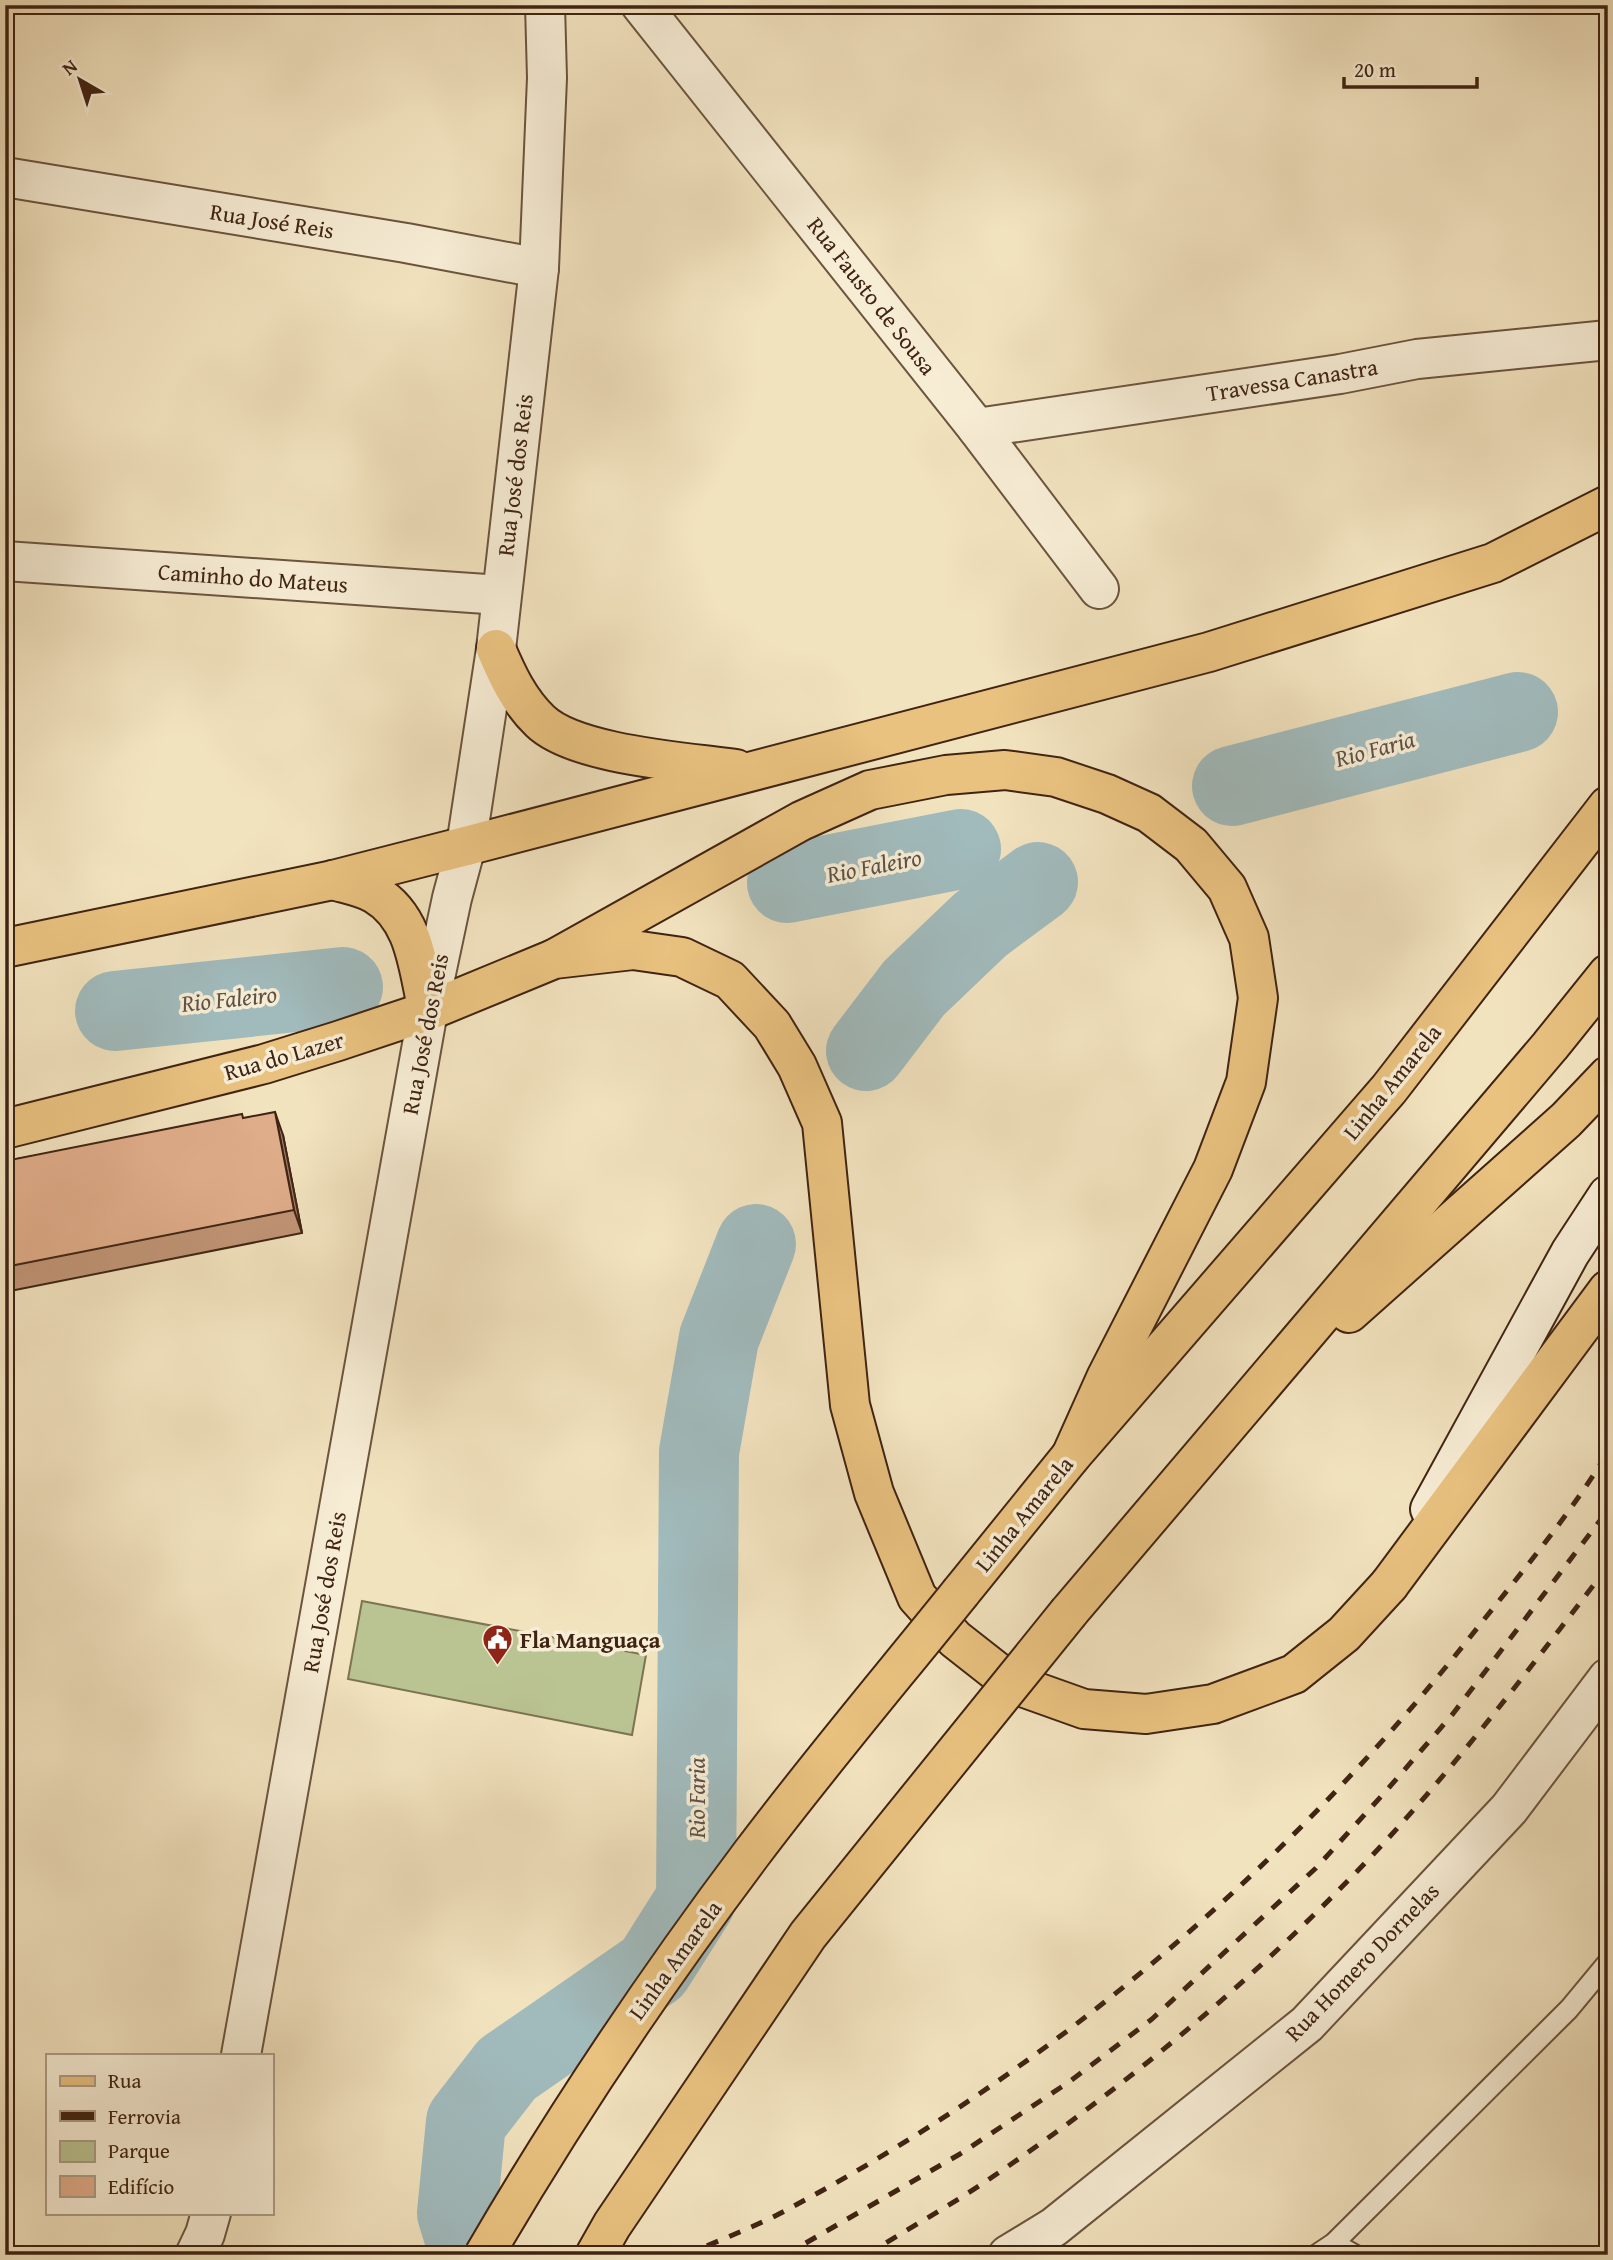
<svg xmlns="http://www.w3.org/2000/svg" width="1613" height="2260" font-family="'Gentium Book Plus',serif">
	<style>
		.green { fill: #bac492; stroke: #7d7452; stroke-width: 2 }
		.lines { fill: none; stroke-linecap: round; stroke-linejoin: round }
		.river { stroke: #a1bbbd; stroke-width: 80 }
		.service-casing { stroke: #6c543e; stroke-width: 23 }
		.minor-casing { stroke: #6c543e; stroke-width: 42 }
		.tertiary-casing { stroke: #6c543e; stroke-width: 42 }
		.secondary-casing { stroke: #402413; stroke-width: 42 }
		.primary-casing { stroke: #402413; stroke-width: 42 }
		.motorway-casing { stroke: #402413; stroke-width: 42 }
		.service { stroke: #f7edd5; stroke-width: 19 }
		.minor { stroke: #f7edd5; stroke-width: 38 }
		.tertiary { stroke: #f7edd5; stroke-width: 38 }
		.secondary { stroke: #f7edd5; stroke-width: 38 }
		.primary { stroke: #e9c280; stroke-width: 38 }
		.motorway { stroke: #e9c280; stroke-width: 38 }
		.rail { stroke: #402413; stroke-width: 5; stroke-dasharray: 12 12; stroke-linecap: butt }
		.motorway-bridge-casing { stroke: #402413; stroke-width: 42; stroke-linecap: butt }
		.motorway-bridge { stroke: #e9c280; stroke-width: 38 }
		.wall { fill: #c19577; stroke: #402413; stroke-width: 2 }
		.shaded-wall { fill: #9d7961; stroke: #402413; stroke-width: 2 }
		.building { fill: #e0ad8a; stroke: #402413; stroke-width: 2 }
		.labels { text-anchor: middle; stroke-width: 7; stroke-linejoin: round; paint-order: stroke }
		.street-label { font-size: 23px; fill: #402413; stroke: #f7edd5 }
		.poi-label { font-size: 23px; font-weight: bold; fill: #402413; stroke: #f7edd5; text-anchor: start }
		.water-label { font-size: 24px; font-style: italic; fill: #5d5146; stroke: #f7edd5 }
	</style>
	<rect width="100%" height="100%" fill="#f2e3bf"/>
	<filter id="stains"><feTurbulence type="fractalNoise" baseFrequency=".00286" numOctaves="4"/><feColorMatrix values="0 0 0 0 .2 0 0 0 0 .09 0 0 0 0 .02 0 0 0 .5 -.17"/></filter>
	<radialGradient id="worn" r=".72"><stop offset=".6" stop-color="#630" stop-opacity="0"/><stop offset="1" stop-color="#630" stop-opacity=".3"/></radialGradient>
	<!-- green -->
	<path class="green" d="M362,1601L646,1655L632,1735L348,1679Z"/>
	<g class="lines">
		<!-- river -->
		<g class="river">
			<path d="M1232,786L1518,712"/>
			<path d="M787,883L961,849"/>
			<path d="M115,1011L343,987"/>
			<path d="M866,1051L914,988L980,925L1038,882"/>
			<path d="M470,2255L457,2213L466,2122L507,2069L653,1968L696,1900L699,1452L719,1338L756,1244"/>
		</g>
		<defs>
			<g id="service">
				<path d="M1334,2243L1355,2255"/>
				<path d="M1316,2255L1334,2243L1569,2009L1608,1962"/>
			</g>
			<g id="minor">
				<path d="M641,5L977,428L1099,589"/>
				<path d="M5,177L406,243L539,268"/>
				<path d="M977,428L1340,374L1417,359L1608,340"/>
				<path d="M5,561L501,595"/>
				<path d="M1008,2255L1054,2227L1307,2024L1509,1809L1608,1678"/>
			</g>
			<g id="tertiary">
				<path d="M241,2055L428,1011L452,898L466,846L496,649L539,268L547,78L545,5"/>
				<path d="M195,2255L205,2234L211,2213"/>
			</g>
			<path id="secondary" d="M1430,1509L1570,1253L1608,1195"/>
			<g id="primary">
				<path d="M333,880C346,884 363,887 375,894C416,918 418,969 428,1011"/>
				<path d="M5,948L333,880L466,846"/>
				<path d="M5,1129L264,1064L338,1041L428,1011L554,959L633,950L682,957L730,980L772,1025L797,1066L822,1123L850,1405L874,1493L917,1597L955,1639L1011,1683L1084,1709L1146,1714L1213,1704L1294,1674L1344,1634L1389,1585"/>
			</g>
			<g id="motorway">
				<path d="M496,649C507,675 519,701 540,721C575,755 686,762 736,769"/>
				<path d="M466,846L1209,652L1493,563L1608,505"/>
				<path d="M554,959L801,821L870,790L946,775L1005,770L1056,777L1107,794L1149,813L1191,845L1227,888L1249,938L1258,998L1246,1082L1213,1169L1106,1378L1071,1456"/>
				<path d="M1349,1313L1566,1120L1608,1076"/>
				<path d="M1389,1585L1608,1290"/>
				<path d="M961,1592L1071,1456L1389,1089L1608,806"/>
				<path d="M1069,1612L1550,1046L1608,974"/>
			</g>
		</defs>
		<!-- service casing -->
		<use href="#service" class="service-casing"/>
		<!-- minor casing -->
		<use href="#minor" class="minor-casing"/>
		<!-- tertiary casing -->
		<use href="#tertiary" class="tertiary-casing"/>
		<!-- secondary casing -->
		<use href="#secondary" class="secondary-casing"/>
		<!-- primary casing -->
		<use href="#primary" class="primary-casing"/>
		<!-- motorway casing -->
		<use href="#motorway" class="motorway-casing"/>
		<!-- service -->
		<use href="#service" class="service"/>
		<!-- minor -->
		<use href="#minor" class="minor"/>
		<!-- tertiary -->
		<use href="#tertiary" class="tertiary"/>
		<!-- secondary -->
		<use href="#secondary" class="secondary"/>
		<!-- primary -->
		<use href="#primary" class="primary"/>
		<!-- motorway -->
		<use href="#motorway" class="motorway"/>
		<!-- rail -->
		<g class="rail">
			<path d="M685,2255C715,2242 747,2230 777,2215C1053,2070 1290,1867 1482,1622C1526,1567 1571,1513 1608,1452"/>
			<path d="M785,2255L960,2154L1069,2082L1152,2019L1316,1868L1386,1791L1452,1715L1608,1510"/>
			<path d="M866,2255C903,2232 942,2210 979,2186C1125,2088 1262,1974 1382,1845C1463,1757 1535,1662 1608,1566"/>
		</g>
		<defs>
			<g id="motorway-bridge">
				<path d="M484,2255C565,2116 655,1982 752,1853C819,1764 891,1679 961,1592"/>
				<path d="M595,2255L612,2225L808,1935L1069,1612"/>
			</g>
		</defs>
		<!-- motorway-bridge casing -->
		<use href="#motorway-bridge" class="motorway-bridge-casing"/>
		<!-- motorway-bridge -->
		<use href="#motorway-bridge" class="motorway-bridge"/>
	</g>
	<!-- wall -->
	<path class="wall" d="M244,1118L283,1135L302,1233L5,1292V1161Z"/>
	<!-- shaded-wall -->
	<path class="shaded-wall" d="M275,1112L283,1135L302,1233L294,1210Z"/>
	<!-- building -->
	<path class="building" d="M275,1112L294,1210L5,1267V1161L242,1114L243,1118Z"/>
	<!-- icons -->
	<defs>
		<symbol id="civic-pin" viewBox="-11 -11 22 30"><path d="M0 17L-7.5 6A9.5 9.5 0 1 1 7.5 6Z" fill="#8f2418" stroke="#f7edd5"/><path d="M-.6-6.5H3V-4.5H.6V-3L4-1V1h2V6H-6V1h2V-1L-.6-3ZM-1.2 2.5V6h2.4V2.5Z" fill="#fff"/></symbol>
	</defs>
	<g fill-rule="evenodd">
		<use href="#civic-pin" x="480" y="1622" width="35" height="47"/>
	</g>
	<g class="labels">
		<!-- street labels -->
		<g class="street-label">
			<text transform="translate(272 221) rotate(9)" y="8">Rua José Reis</text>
			<text transform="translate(872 296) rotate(52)" y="8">Rua Fausto de Sousa</text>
			<text transform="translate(1292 380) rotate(-9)" y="8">Travessa Canastra</text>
			<text transform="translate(515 475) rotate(-83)" y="8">Rua José dos Reis</text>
			<text transform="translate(253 578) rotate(4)" y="8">Caminho do Mateus</text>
			<text transform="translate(425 1034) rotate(-79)" y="8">Rua José dos Reis</text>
			<text transform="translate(284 1056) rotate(-16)" y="8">Rua do Lazer</text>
			<text transform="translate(1392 1082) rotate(-51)" y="8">Linha Amarela</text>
			<text transform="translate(1024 1514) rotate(-51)" y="8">Linha Amarela</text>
			<text transform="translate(324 1592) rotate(-80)" y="8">Rua José dos Reis</text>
			<text transform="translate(675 1960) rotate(-54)" y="8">Linha Amarela</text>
			<text transform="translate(1362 1962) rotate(-46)" y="8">Rua Homero Dornelas</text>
		</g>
		<!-- poi labels -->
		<g class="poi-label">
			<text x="520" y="1648">Fla Manguaça</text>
		</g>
		<!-- water labels -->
		<g class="water-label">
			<text transform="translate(1375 749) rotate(-15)" y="8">Rio Faria</text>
			<text transform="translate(874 866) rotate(-11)" y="8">Rio Faleiro</text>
			<text transform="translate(229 999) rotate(-6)" y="8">Rio Faleiro</text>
			<text transform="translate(697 1798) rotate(-90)" y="8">Rio Faria</text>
		</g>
	</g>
	<!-- margin -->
	<rect width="1613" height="2260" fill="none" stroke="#f2e3bf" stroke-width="28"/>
	<rect x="7" y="7" width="1599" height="2246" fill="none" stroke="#402413" stroke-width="3.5"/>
	<rect x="14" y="14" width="1585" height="2232" fill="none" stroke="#402413" stroke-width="2"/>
	<!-- legend -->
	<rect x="46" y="2054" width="228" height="161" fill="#f7edd5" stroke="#ae9d87" stroke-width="2"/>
	<rect x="60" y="2076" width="35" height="10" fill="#e9c280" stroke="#ae9d87" stroke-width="2"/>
	<text x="108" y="2088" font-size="21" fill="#402413">Rua</text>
	<rect x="60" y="2111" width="35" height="10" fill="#402413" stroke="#ae9d87" stroke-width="2"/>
	<text x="108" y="2124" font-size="21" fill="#402413">Ferrovia</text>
	<rect x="60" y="2141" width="35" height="21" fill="#bac492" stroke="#ae9d87" stroke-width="2"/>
	<text x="108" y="2158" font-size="21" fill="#402413">Parque</text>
	<rect x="60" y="2176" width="35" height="21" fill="#e0ad8a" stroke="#ae9d87" stroke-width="2"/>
	<text x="108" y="2194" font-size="21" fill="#402413">Edifício</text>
	<!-- north arrow -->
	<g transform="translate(80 80) rotate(321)" stroke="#f7edd5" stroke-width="5" paint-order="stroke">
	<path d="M0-5L12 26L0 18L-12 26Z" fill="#402413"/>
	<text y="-10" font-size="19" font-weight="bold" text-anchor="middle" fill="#402413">N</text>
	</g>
	<!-- scale -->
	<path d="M1344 77v10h133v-10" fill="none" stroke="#402413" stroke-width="3.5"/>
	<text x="1354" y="77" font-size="21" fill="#402413" stroke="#f7edd5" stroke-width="5" paint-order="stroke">20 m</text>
	<rect width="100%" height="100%" filter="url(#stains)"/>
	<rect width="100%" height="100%" fill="url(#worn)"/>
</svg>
